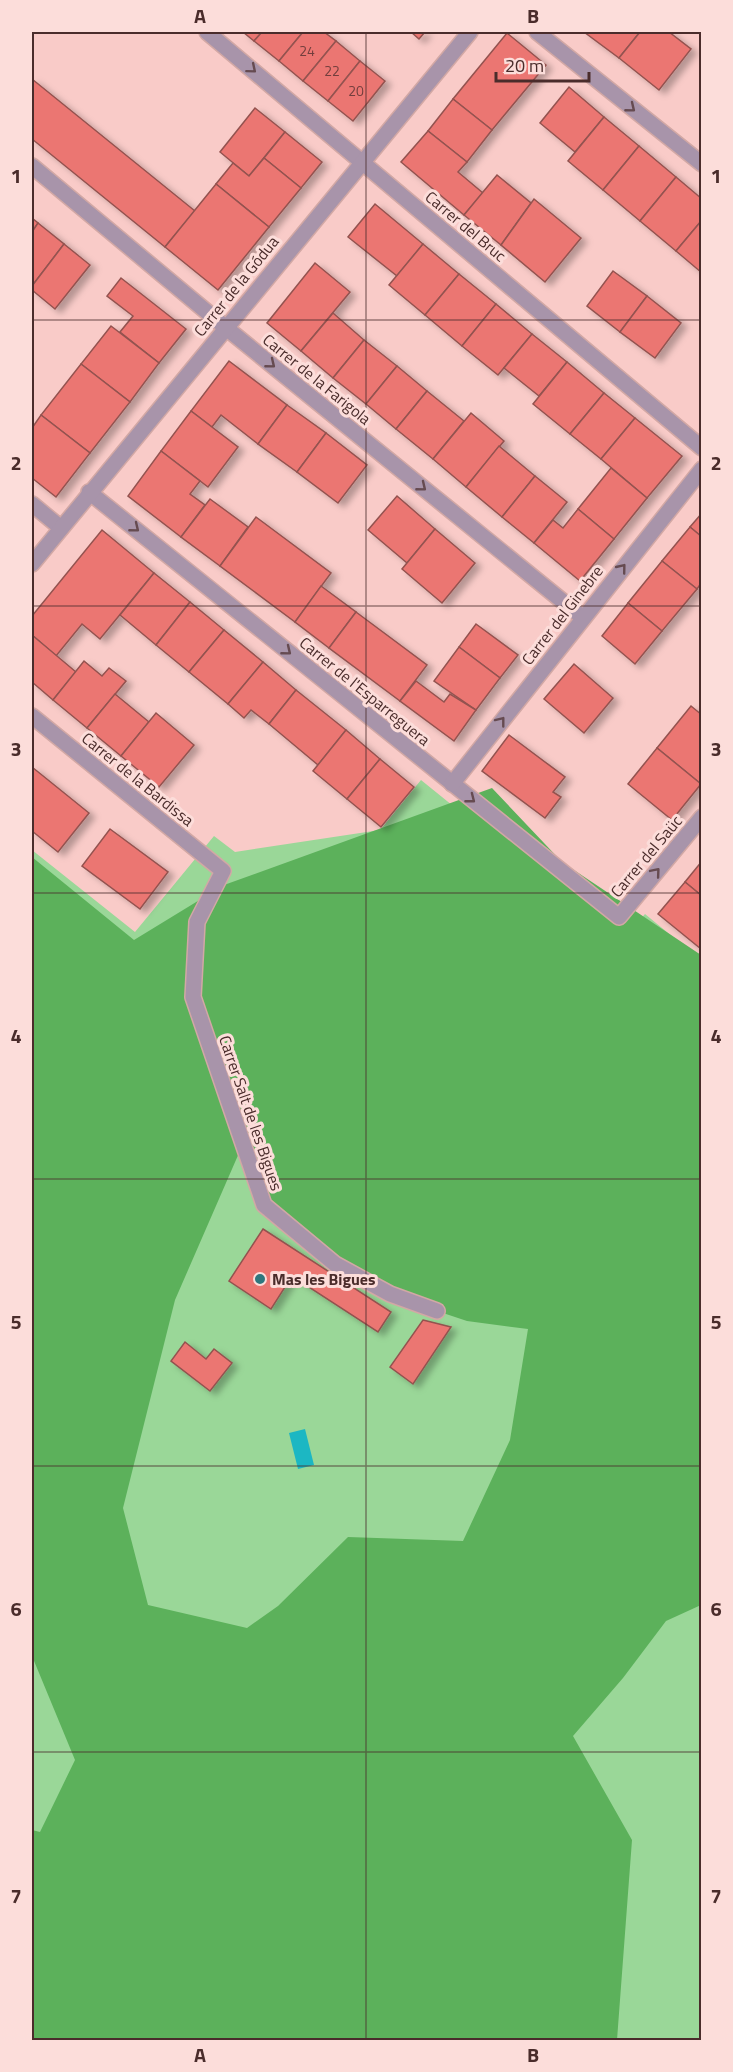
<svg xmlns="http://www.w3.org/2000/svg" width="733" height="2072" font-family="'Titillium Web',sans-serif">
	<style>
		.green { fill: #9ad798 }
		.forest { fill: #5cb15b; fill-rule: evenodd }
		.water { fill: #1cb7c3 }
		.building { fill: #eb7672; stroke: #93524f; stroke-width: 1.5; filter: url(#shadow) }
		.lines { fill: none; stroke-linecap: round; stroke-linejoin: round }
		.street-casing { stroke: #d2a8a5; stroke-width: 18 }
		.street { stroke: #a894aa; stroke-width: 15 }
		.oneway { stroke: #664b51 }
		.grid { fill: none; stroke: #4a2c2b; stroke-width: 1.5; stroke-opacity: 0.55 }
		.poi-dot { fill: #2e777e; stroke: #fcddda; stroke-width: 2 }
		.labels { text-anchor: middle; stroke-width: 6; stroke-linejoin: round; paint-order: stroke }
		.number-label { font-size: 14px; fill: #723e3d }
		.street-label { font-size: 16px; fill: #4a2c2b; stroke: #fcddda }
		.poi-label { font-size: 16px; font-weight: bold; fill: #4a2c2b; stroke: #fcddda; text-anchor: start }
		.neatline { fill: none; stroke: #4a2c2b; stroke-width: 2 }
		.grid-label { font-size: 20px; text-anchor: middle; font-weight: bold; fill: #4a2c2b }
	</style>
	<defs>
		<filter id="shadow"><feDropShadow dx="6" dy="4" stdDeviation="3" flood-color="#0004"/></filter>
	</defs>
	<rect width="100%" height="100%" fill="#f9cbc8"/>
	<!-- green -->
	<path class="green" d="M421,780L621,942L645,914L701,960V2040H32V850L135,932L214,836L235,852L380,830Z"/>
	<!-- forest -->
	<path class="forest" d="M492,788L562,862L701,955V1605L666,1621L623,1678L573,1736L632,1840L617,2040H32V1830L40,1832L75,1760L32,1656V857L134,940L224,885ZM239,1153L291,1235L437,1311L467,1321L528,1329L510,1440L463,1541L348,1537L278,1606L247,1628L148,1605L123,1508L175,1300Z"/>
	<!-- water -->
	<path class="water" d="M305,1429L314,1465L298,1469L289,1433Z"/>
	<!-- building -->
	<g class="building">
		<path d="M243,32H262L254,41Z"/>
		<path d="M262,32H303L279,61L254,41Z"/>
		<path d="M303,32H324L336,41L303,81L279,61Z"/>
		<path d="M411,32H425L419,39Z"/>
		<path d="M584,32H640L619,58Z"/>
		<path d="M640,32H669L691,49L659,90L619,58Z"/>
		<path d="M507,33L546,65L492,130L453,99Z"/>
		<path d="M336,41L360,61L328,101L303,81Z"/>
		<path d="M360,61L385,81L353,121L328,101Z"/>
		<path d="M32,79L195,211L165,247L32,139Z"/>
		<path d="M569,87L604,117L575,152L540,123Z"/>
		<path d="M453,99L492,130L467,162L428,131Z"/>
		<path d="M255,108L285,132L249,176L220,152Z"/>
		<path d="M604,117L639,146L603,190L568,161Z"/>
		<path d="M428,131L467,162L458,172L483,193L464,215L401,162Z"/>
		<path d="M285,132L322,162L301,188L264,158Z"/>
		<path d="M639,146L676,177L640,221L603,190Z"/>
		<path d="M264,158L301,188L269,227L216,184L233,163L249,176Z"/>
		<path d="M497,175L531,203L501,245L464,215Z"/>
		<path d="M676,177L702,199V220L676,251L640,221Z"/>
		<path d="M216,184L269,227L218,290L165,247Z"/>
		<path d="M534,199L581,238L545,282L501,245Z"/>
		<path d="M375,204L423,244L397,276L348,237Z"/>
		<path d="M32,218L38,223L32,232Z"/>
		<path d="M702,220V273L676,251Z"/>
		<path d="M38,223L64,244L32,286V232Z"/>
		<path d="M64,244L90,265L55,309L32,290V286Z"/>
		<path d="M423,244L459,274L425,315L389,285Z"/>
		<path d="M315,263L350,292L301,351L267,323Z"/>
		<path d="M613,271L647,296L620,332L587,306Z"/>
		<path d="M459,274L496,304L462,346L425,315Z"/>
		<path d="M121,278L186,329L159,363L120,332L133,316L107,296Z"/>
		<path d="M647,296L681,323L655,358L620,332Z"/>
		<path d="M496,304L532,334L498,375L462,346Z"/>
		<path d="M333,313L364,340L333,378L301,351Z"/>
		<path d="M111,326L159,363L130,402L81,364Z"/>
		<path d="M532,334L567,362L539,396L504,368Z"/>
		<path d="M364,340L397,366L366,404L333,378Z"/>
		<path d="M229,361L287,405L258,444L221,415L212,427L191,411Z"/>
		<path d="M567,362L604,393L570,434L533,404Z"/>
		<path d="M81,364L130,402L90,453L41,415Z"/>
		<path d="M397,366L427,391L396,429L366,404Z"/>
		<path d="M427,391L464,421L433,459L396,429Z"/>
		<path d="M604,393L635,418L601,459L570,434Z"/>
		<path d="M287,405L326,433L297,472L258,444Z"/>
		<path d="M191,411L238,447L208,487L161,451Z"/>
		<path d="M471,413L504,441L466,487L433,459Z"/>
		<path d="M41,415L90,453L56,497L32,478V428Z"/>
		<path d="M635,418L682,456L647,498L601,459Z"/>
		<path d="M326,433L367,465L338,503L297,472Z"/>
		<path d="M499,446L535,476L502,517L466,487Z"/>
		<path d="M161,451L200,481L190,494L205,505L181,537L128,496Z"/>
		<path d="M611,468L647,498L614,539L578,509Z"/>
		<path d="M535,476L567,502L534,543L502,517Z"/>
		<path d="M397,496L435,529L407,563L368,530Z"/>
		<path d="M210,499L248,527L220,566L181,537Z"/>
		<path d="M578,509L614,539L580,581L534,543L553,520L563,528Z"/>
		<path d="M702,513V537L690,527Z"/>
		<path d="M256,517L331,573L295,622L220,566Z"/>
		<path d="M690,527L702,537V582L697,589L662,561Z"/>
		<path d="M435,529L475,563L442,603L402,569Z"/>
		<path d="M102,530L154,573L100,639L82,624L56,656L32,635V616Z"/>
		<path d="M662,561L697,589L662,631L628,603Z"/>
		<path d="M154,573L190,602L156,645L120,615Z"/>
		<path d="M321,586L356,612L329,648L295,622Z"/>
		<path d="M190,602L224,630L189,672L156,645Z"/>
		<path d="M628,603L662,631L635,664L602,636Z"/>
		<path d="M356,612L427,665L400,701L329,648Z"/>
		<path d="M476,624L518,655L500,678L459,647Z"/>
		<path d="M224,630L263,662L228,704L189,672Z"/>
		<path d="M32,635L76,672L53,700L32,682Z"/>
		<path d="M459,647L500,678L476,710L434,681Z"/>
		<path d="M84,661L102,676L109,668L126,681L87,728L53,700Z"/>
		<path d="M263,662L296,690L269,724L251,710L244,718L228,704Z"/>
		<path d="M574,664L613,698L584,733L544,699Z"/>
		<path d="M416,681L444,702L450,694L476,710L454,741L400,701Z"/>
		<path d="M296,690L346,730L318,765L269,724Z"/>
		<path d="M115,694L149,722L121,756L87,728Z"/>
		<path d="M691,706L702,715L701,784L657,748Z"/>
		<path d="M156,713L194,745L159,787L121,756Z"/>
		<path d="M346,730L380,759L347,799L313,771Z"/>
		<path d="M509,735L565,777L553,792L561,797L545,818L482,771Z"/>
		<path d="M657,748L701,784L672,820L628,784Z"/>
		<path d="M380,759L414,787L381,827L347,799Z"/>
		<path d="M32,767L89,813L58,852L32,831Z"/>
		<path d="M110,829L168,872L140,909L82,866Z"/>
		<path d="M702,861V896L685,882Z"/>
		<path d="M685,882L702,896L701,949L658,914Z"/>
		<path d="M263,1229L391,1312L378,1332L292,1276L271,1309L229,1281Z"/>
		<path d="M423,1320L451,1327L413,1384L390,1367Z"/>
		<path d="M185,1342L206,1359L214,1349L232,1363L210,1391L171,1361Z"/>
	</g>
	<g class="lines">
		<defs>
			<g id="street">
				<path d="M207,32L702,448"/>
				<path d="M537,32L702,164"/>
				<path d="M32,166L225,327L582,617"/>
				<path d="M89,492L619,917L702,817"/>
				<path d="M32,504L61,528"/>
				<path d="M32,564L470,32"/>
				<path d="M32,716L223,871L197,922L193,997L264,1205L335,1264L390,1294L437,1311"/>
				<path d="M452,784L702,469"/>
			</g>
		</defs>
		<!-- street casing -->
		<use href="#street" class="street-casing"/>
		<!-- street -->
		<use href="#street" class="street"/>
	</g>
	<!-- one-way arrows -->
	<defs><path id="oneway-chevron" d="M-2-3.5L2.5 0L-2 3.5" fill="none" stroke-width="1.6" stroke-linecap="round" stroke-linejoin="round" transform="scale(1.5)"/></defs>
	<g class="oneway">
		<use href="#oneway-chevron" transform="translate(252 69) rotate(40)"/>
		<use href="#oneway-chevron" transform="translate(631 108) rotate(39)"/>
		<use href="#oneway-chevron" transform="translate(271 364) rotate(39)"/>
		<use href="#oneway-chevron" transform="translate(422 487) rotate(39)"/>
		<use href="#oneway-chevron" transform="translate(135 528) rotate(39)"/>
		<use href="#oneway-chevron" transform="translate(622 568) rotate(-51)"/>
		<use href="#oneway-chevron" transform="translate(287 651) rotate(39)"/>
		<use href="#oneway-chevron" transform="translate(501 721) rotate(-52)"/>
		<use href="#oneway-chevron" transform="translate(471 799) rotate(38)"/>
		<use href="#oneway-chevron" transform="translate(656 872) rotate(-50)"/>
	</g>
	<!-- grid -->
	<path class="grid" d="M366,32V2040M32,320H702M32,606H702M32,893H702M32,1179H702M32,1466H702M32,1752H702"/>
	<!-- markers -->
	<circle class="poi-dot" cx="260" cy="1279" r="6"/>
	<g class="labels">
		<!-- number labels -->
		<g class="number-label">
			<text x="307" y="56">24</text>
			<text x="332" y="76">22</text>
			<text x="356" y="96">20</text>
		</g>
		<!-- street labels -->
		<g class="street-label">
			<text transform="translate(466 226) rotate(40)" y="6">Carrer del Bruc</text>
			<text transform="translate(236 286) rotate(-51)" y="6">Carrer de la Gódua</text>
			<text transform="translate(317 379) rotate(39)" y="6">Carrer de la Farigola</text>
			<text transform="translate(562 615) rotate(-52)" y="6">Carrer del Ginebre</text>
			<text transform="translate(365 691) rotate(39)" y="6">Carrer de l'Esparreguera</text>
			<text transform="translate(138 779) rotate(39)" y="6">Carrer de la Bardissa</text>
			<text transform="translate(646 856) rotate(-50)" y="6">Carrer del Saüc</text>
			<text transform="translate(251 1113) rotate(71)" y="6">Carrer Salt de les Bigues</text>
		</g>
		<!-- poi labels -->
		<g class="poi-label">
			<text x="272" y="1285">Mas les Bigues</text>
		</g>
	</g>
	<!-- border -->
	<rect width="733" height="2072" fill="none" stroke="#fcddda" stroke-width="66"/>
	<!-- scale -->
	<path d="M496 72v9h93v-9" fill="none" stroke="#4a2c2b" stroke-width="3"/>
	<text x="505" y="72" font-size="18" fill="#4a2c2b" stroke="#fcddda" stroke-width="4.5" paint-order="stroke">20 m</text>
	<rect x="33" y="33" width="667" height="2006" class="neatline"/>
	<g class="grid-label">
		<text x="200" y="23">A</text>
		<text x="533" y="23">B</text>
		<text x="16" y="183">1</text>
		<text x="716" y="183">1</text>
		<text x="16" y="470">2</text>
		<text x="716" y="470">2</text>
		<text x="16" y="756">3</text>
		<text x="716" y="756">3</text>
		<text x="16" y="1043">4</text>
		<text x="716" y="1043">4</text>
		<text x="16" y="1329">5</text>
		<text x="716" y="1329">5</text>
		<text x="16" y="1616">6</text>
		<text x="716" y="1616">6</text>
		<text x="16" y="1903">7</text>
		<text x="716" y="1903">7</text>
		<text x="200" y="2062">A</text>
		<text x="533" y="2062">B</text>
	</g>
</svg>
